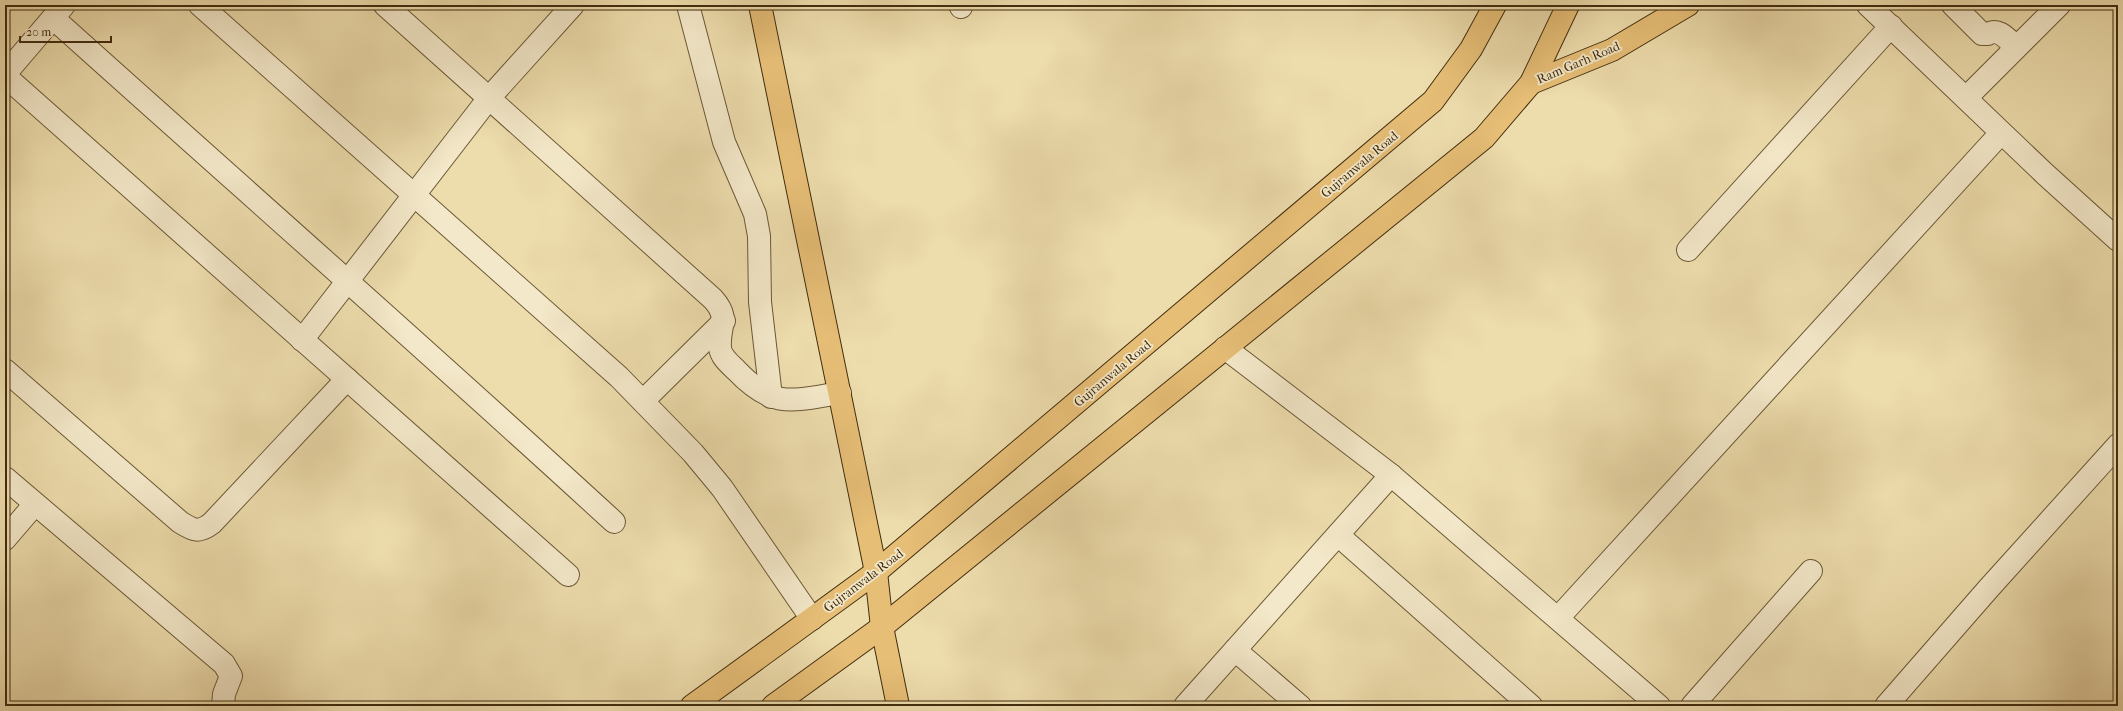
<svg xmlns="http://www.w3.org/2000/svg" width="2123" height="711" font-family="'IM FELL French Canon',serif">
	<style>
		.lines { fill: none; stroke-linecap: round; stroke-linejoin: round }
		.minor-casing { stroke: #6c5836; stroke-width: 24 }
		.major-casing { stroke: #412c0f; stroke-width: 24 }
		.highway-casing { stroke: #412c0f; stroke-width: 24 }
		.minor { stroke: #f3e8c9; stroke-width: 22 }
		.major { stroke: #e6be76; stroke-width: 22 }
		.highway { stroke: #e6be76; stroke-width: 22 }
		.labels { text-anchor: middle; stroke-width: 3.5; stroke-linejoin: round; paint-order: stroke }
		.street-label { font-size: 13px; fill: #412c0f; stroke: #f3e8c9 }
	</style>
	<rect width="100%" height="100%" fill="#eddcac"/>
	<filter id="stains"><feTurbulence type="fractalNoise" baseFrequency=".005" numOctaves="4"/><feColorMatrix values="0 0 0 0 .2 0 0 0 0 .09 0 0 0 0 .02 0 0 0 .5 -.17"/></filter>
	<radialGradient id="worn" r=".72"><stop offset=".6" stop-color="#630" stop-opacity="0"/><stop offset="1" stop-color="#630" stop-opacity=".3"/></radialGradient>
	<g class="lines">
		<defs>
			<g id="minor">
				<path d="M200,5L619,377L693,453L722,488L812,619"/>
				<path d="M385,5L713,299C731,319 718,326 720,348C721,357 730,364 736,370C773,409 791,401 840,393"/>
				<path d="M688,5L724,142L755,214L759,236L760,302L771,397"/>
				<path d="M960,5L961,7"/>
				<path d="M1868,5L2045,174L2118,240"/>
				<path d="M1953,5L1982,34H1988C1999,27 2008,40 2016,47"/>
				<path d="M53,18C240,186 429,352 614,522"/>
				<path d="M5,74L64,5"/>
				<path d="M5,76L568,575"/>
				<path d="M1966,98L2059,5"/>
				<path d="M1688,250L1891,26"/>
				<path d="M302,340L489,98L573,5"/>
				<path d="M1225,348L1391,475L1659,706"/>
				<path d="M5,370L180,522C194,531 199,533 212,523L347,379"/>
				<path d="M643,401L724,321"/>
				<path d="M5,478L224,664L231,676L224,694L223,706"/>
				<path d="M1338,535L1531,706"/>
				<path d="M5,539L35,504"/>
				<path d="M1558,618L2001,133"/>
				<path d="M1235,650L1300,706"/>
				<path d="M1185,706L1391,475"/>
				<path d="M1692,706L1811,571"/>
				<path d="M1886,706L1989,588L2118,445"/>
			</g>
			<g id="major">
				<path d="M760,5L876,572L882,627L898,706"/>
				<path d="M1531,83L1612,50L1688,5"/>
			</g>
			<g id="highway">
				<path d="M692,706L876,572L1433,101L1471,49L1495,5"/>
				<path d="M773,706L882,627L1484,138L1531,83L1568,5"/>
			</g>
		</defs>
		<!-- minor casing -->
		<use href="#minor" class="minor-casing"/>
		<!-- major casing -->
		<use href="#major" class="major-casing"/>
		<!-- highway casing -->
		<use href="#highway" class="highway-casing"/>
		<!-- minor -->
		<use href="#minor" class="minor"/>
		<!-- major -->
		<use href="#major" class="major"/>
		<!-- highway -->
		<use href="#highway" class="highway"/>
	</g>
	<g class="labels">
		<!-- street labels -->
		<g class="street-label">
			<text transform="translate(1578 62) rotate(-23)" y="5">Ram Garh Road</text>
			<text transform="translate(1359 164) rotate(-40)" y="5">Gujranwala Road</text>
			<text transform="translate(1112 373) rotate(-40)" y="5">Gujranwala Road</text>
			<text transform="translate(863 580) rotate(-37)" y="5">Gujranwala Road</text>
		</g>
	</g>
	<!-- margin -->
	<rect width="2123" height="711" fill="none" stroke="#eddcac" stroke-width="20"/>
	<rect x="6" y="6" width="2111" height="699" fill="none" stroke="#412c0f" stroke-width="2"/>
	<rect x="10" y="10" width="2103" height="691" fill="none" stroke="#412c0f"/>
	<!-- scale -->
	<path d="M20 36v6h91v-6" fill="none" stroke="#412c0f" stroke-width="2"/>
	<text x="26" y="36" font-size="12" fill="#412c0f" stroke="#f3e8c9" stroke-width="3" paint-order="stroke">20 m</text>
	<rect width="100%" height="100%" filter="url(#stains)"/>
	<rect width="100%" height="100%" fill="url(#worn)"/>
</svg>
